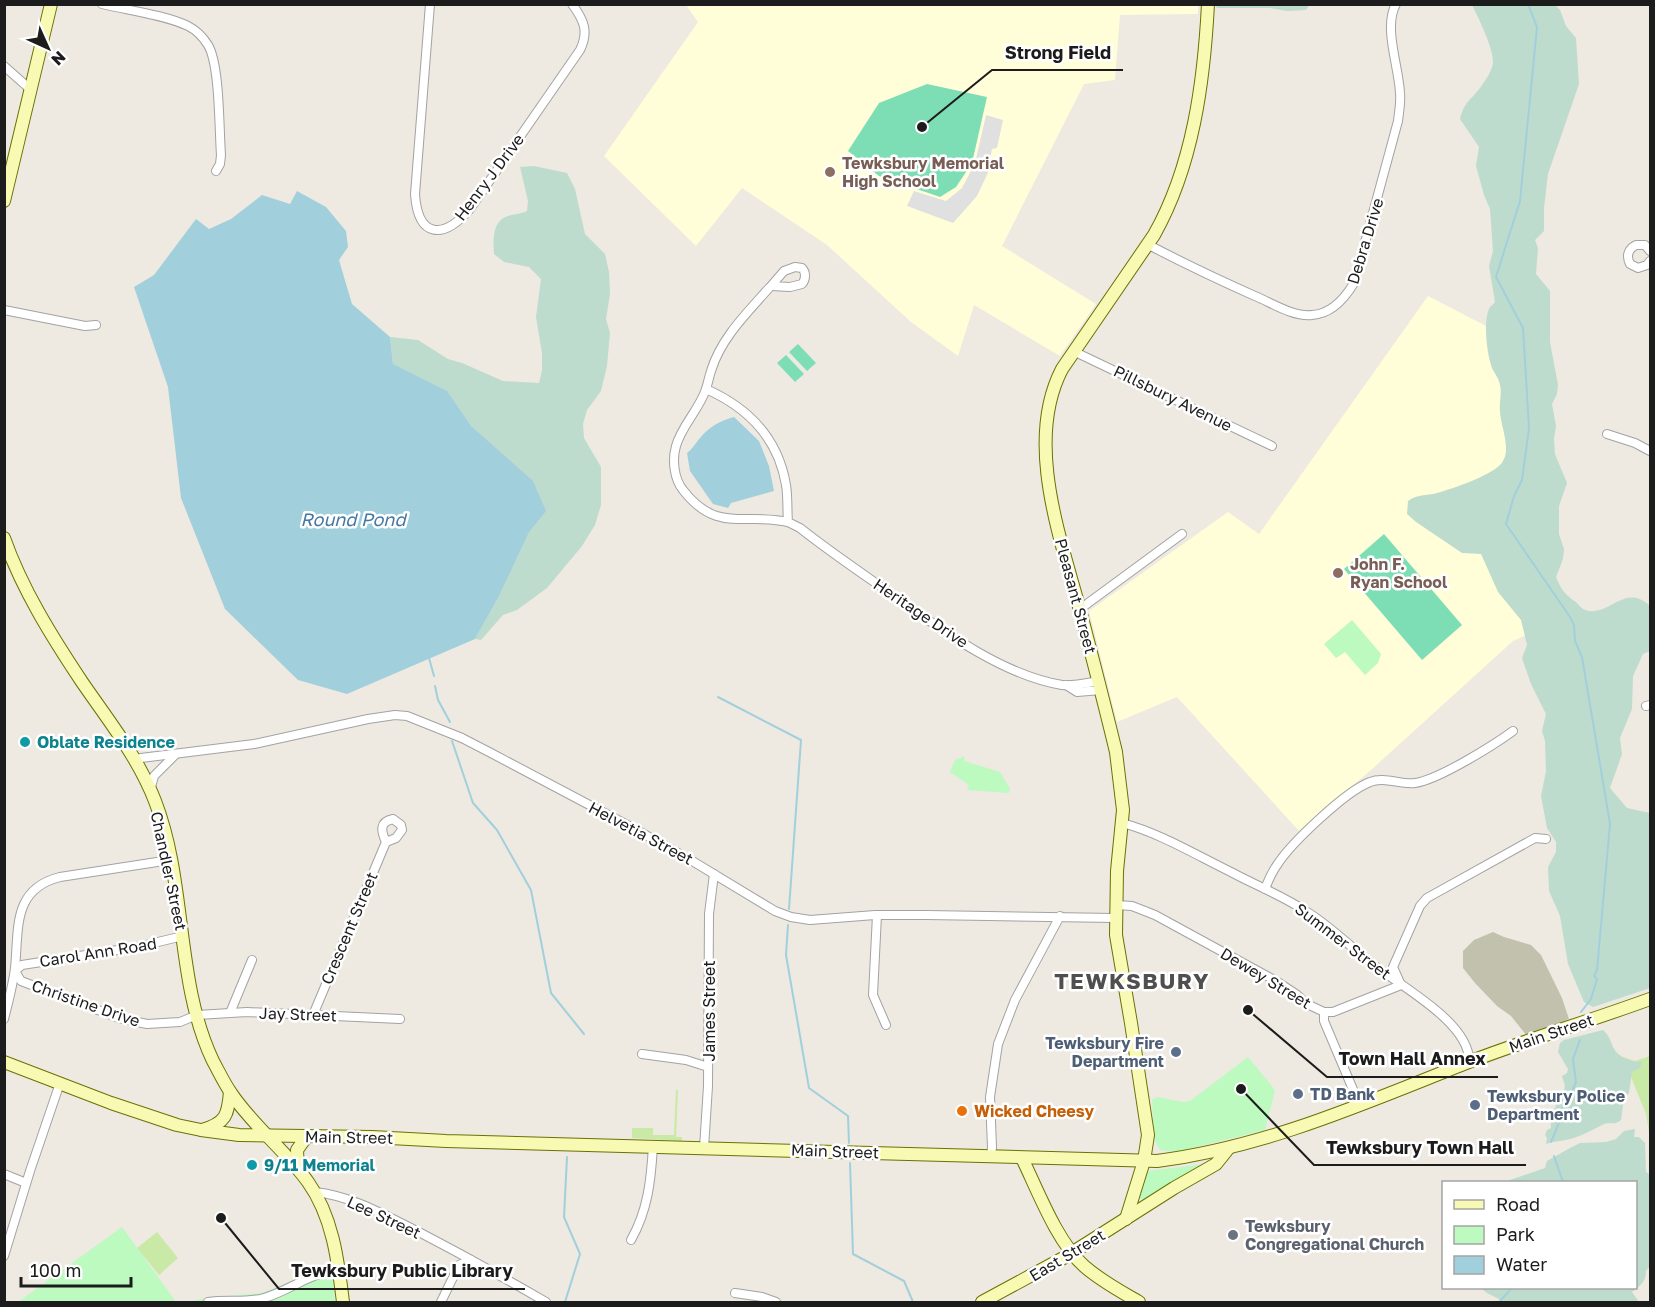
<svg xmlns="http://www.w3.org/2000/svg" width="1655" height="1307" font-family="'Golos Text',sans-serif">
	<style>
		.education { fill: #fffed9 }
		.construction { fill: #c2c1ad }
		.grass { fill: #c9e9a6 }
		.wetland { fill: #bedccd }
		.park { fill: #bcfac0 }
		.pitch { fill: #7ddeb6 }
		.parking { fill: #e0e0e0 }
		.water { fill: #a1d0dc }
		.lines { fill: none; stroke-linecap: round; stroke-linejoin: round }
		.stream { stroke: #a1d0dc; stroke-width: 2 }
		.street-casing { stroke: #a3a3a3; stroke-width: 10 }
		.secondary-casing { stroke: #697203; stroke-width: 14 }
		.street { stroke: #fff; stroke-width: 8 }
		.secondary { stroke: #f8fab3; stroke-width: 12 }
		.education-dot { fill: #8d6e63; stroke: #fff; stroke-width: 2 }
		.culture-dot { fill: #0f9aa8; stroke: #fff; stroke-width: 2 }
		.service-dot { fill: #5c6f8a; stroke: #fff; stroke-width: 2 }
		.food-dot { fill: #e8710a; stroke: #fff; stroke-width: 2 }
		.worship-dot { fill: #6b7280; stroke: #fff; stroke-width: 2 }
		.labels { text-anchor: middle; stroke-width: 5; stroke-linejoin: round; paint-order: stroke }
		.education-label { font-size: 16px; font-weight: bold; fill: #785e54; stroke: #fff; text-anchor: start }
		.street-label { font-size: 16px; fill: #1c1c1c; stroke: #fff }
		.culture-label { font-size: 16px; font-weight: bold; fill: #0d838f; stroke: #fff; text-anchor: start }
		.service-label { font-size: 16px; font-weight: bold; fill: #4e5e75; stroke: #fff; text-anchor: start }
		.food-label { font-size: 16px; font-weight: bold; fill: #c56008; stroke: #fff; text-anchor: start }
		.worship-label { font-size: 16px; font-weight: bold; fill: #5b616d; stroke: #fff; text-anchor: start }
		.water-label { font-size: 18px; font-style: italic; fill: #4578a4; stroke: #fff }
		.district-label { font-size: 22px; font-weight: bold; letter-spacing: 1.5px; fill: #4f4f4f; stroke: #fff }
		.leader { fill: none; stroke: #1c1c1c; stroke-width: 2 }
		.callout-dot { fill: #1c1c1c; stroke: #fff; stroke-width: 2 }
		.callout-label { font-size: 18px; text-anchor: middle; font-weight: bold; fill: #1c1c1c; stroke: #fff; stroke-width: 5; stroke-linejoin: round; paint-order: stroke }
	</style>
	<rect width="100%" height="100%" fill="#eee9e1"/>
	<!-- education -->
	<g class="education">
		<path d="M686,5H1198V14L1120,15L1115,80L1084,84L1002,246L1096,304L1060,356L974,305L958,356L911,322L827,245L742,188L696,246L604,156L698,22Z"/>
		<path d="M1428,296L1519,343L1520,442L1566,618L1513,641L1371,770L1299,831L1177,697L1117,722L1089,611L1228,512L1259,534Z"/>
	</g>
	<!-- construction -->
	<path class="construction" d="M1493,932L1504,937L1531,945L1541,955L1562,998L1569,1019L1527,1036L1511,1016L1497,1006L1475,983L1463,968V951L1474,940Z"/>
	<!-- grass -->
	<g class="grass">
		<path d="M1650,1056V1138L1646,1114L1623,1057L1635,1061Z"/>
		<path d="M676,1090H678L676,1137H682V1141L632,1138V1128H653V1135H674Z"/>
		<path d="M157,1232L178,1258L159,1275L137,1248Z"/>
	</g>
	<!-- wetland -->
	<g class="wetland">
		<path d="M1215,5H1309L1306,10L1287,11L1270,8H1217Z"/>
		<path d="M1472,5H1555L1560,10L1566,26L1576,38L1579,84L1548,174L1544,208V231L1535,240L1538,248L1536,274L1550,291V342L1558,385L1557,394L1552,404L1556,426L1554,439L1555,454L1567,483L1559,506V534L1564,549L1563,559L1556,577C1561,589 1565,595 1576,602C1578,604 1580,607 1583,609C1608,621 1623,581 1650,606V651L1643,654L1633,676L1632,709L1620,738L1622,754L1610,788L1627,808L1650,813V988L1593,1007L1584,1002L1568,964L1560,916L1549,891L1548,867L1556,852V842L1547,828L1541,796L1546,771L1545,741L1542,731L1546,714L1531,684L1522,658L1527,645L1521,620L1498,592L1481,554L1462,553L1416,522L1407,514L1408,501C1417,494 1426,496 1437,493C1452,489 1489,476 1500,465C1513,452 1501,428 1500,412C1499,404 1502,393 1500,385C1499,379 1495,374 1492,368C1487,355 1483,322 1489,309C1490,306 1493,305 1495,302L1489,266L1493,251L1490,209L1484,195L1476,166L1479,147L1460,119C1464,102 1470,101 1480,88C1485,81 1492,71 1493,63C1494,49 1478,17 1472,5Z"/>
		<path d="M534,166L567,173L575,189L585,234L605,254L609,272L610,294L606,319L610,333L607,366L601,391L587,410L583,424L584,438L601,467V505L595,525L582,546L547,588L517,610L503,615L481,640L475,639L497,600L393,364L390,337L418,340L448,359L462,363L503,381L539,383L542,370V353L536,317L541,279L529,267L504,262L494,254C493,241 492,221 508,216C515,214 520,214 527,211L528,201L520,167Z"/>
		<path d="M1603,1030C1609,1035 1610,1040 1613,1047C1618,1058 1632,1062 1642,1062L1640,1068L1632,1072L1629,1093L1624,1098L1621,1120C1615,1126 1609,1121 1602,1125C1592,1130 1582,1136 1570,1139C1562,1141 1555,1141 1546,1144L1547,1138L1545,1135L1547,1130L1551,1128C1551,1124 1550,1118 1552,1114C1554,1107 1559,1107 1553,1099L1557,1094L1563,1095L1565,1086L1562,1076L1567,1073L1568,1069L1558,1052L1560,1043L1564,1040Z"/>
		<path d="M1635,1129L1634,1137H1639L1645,1143L1646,1172L1650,1175V1266L1646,1271C1646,1282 1640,1286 1632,1292L1639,1302H1505L1487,1293L1481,1288H1636V1182H1504L1545,1168L1547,1161L1570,1148L1580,1143L1606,1142L1616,1139L1624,1131Z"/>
	</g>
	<!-- park -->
	<g class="park">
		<path d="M1352,620L1381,654L1378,663L1365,675L1345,652L1336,658L1324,644Z"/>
		<path d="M965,756L964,761L1000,772L1010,789L1009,793L967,790L969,785L950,772L955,760Z"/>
		<path d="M1248,1057L1275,1090L1265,1130L1176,1152L1160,1150L1154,1139L1152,1100L1157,1097L1183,1102L1190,1101Z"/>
		<path d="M1206,1164L1144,1200L1139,1198L1147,1171Z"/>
		<path d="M122,1227L176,1302H18Z"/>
		<path d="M332,1265L335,1302H189L205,1298L262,1293Z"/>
	</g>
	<!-- pitch -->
	<g class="pitch">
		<path d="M927,84L987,97L972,163L956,187L940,197L879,176L848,151L879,103Z"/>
		<path d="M798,344L816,363L807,371L789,352Z"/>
		<path d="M786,355L804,374L795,382L777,363Z"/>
		<path d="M1384,534L1462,625L1422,660L1344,569Z"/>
	</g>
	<!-- parking -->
	<path class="parking" d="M986,115L1003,120L997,148L992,149L990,160L993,162L977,196L953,223L907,206L914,191L946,201L962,188L975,163Z"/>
	<!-- water -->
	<g class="water">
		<path d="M297,191L326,207L346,231L348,247L339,260L352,304L390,337L393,364L447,391L471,426L533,481L546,511L529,532L497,600L475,639L347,694L298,680L225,609L181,498L168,387L134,287L154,275L196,219L209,229L231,219L262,195L290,204Z"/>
		<path d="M734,417L759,441L769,466L774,491L731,503L728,508L713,504L690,471L687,453C694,447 695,444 700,438C710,426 720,421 734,417Z"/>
	</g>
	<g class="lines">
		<!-- stream -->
		<g class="stream">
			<path d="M1528,4L1537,27L1520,201L1496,277L1523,328L1529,428L1522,480L1514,496L1506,524L1570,617L1574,625L1575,641L1582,657L1610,824L1597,970L1594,976L1597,979L1591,999L1581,1012"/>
			<path d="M429,658L434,676"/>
			<path d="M435,686L438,700L450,722"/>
			<path d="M718,697L801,740L789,909"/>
			<path d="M452,741L473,803L497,830L531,890L551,993L584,1034"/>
			<path d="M788,925L786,955L809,1088L848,1116L849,1143"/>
			<path d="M1551,1142L1576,1082L1573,1059L1580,1040"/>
			<path d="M1554,1156L1563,1182"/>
			<path d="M850,1163L853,1254L904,1281L913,1302"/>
			<path d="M565,1302L580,1254L564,1217L567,1157"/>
			<path d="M1499,1302L1512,1288"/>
		</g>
		<defs>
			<g id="street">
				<path d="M102,4C127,10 165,15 188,26C196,30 203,37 208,45C220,65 219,129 221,155L220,164L216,171"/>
				<path d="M430,4L415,194C418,238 443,240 470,209L580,50C589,32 584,20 572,4"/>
				<path d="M4,66L31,90"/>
				<path d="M1147,244C1183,263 1219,280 1255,296C1272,303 1293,317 1312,315C1331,314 1345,298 1354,283L1398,121C1399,112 1401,102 1400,93C1399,67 1383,27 1396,4"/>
				<path d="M1650,251L1645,245H1636C1628,249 1626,256 1630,264L1638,268L1647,265L1650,261"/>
				<path d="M795,267L802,268C806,272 806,279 802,284L790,287L771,286L784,271Z"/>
				<path d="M4,310L85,326L96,325"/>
				<path d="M1073,351L1272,446"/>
				<path d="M706,389C708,383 709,377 711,371C721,338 747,313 769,288"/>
				<path d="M1607,434L1635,443L1650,451"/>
				<path d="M788,522C744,512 717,534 683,490C674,479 672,460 676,446C682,425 699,410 706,389C749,408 778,438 786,485C788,497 787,510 788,522L800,528C829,551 860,572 890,593C939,628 1001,675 1062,685C1075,686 1087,683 1099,681"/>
				<path d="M1080,609L1182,534"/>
				<path d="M1066,685L1077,692L1101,690"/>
				<path d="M1646,706L1650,705"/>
				<path d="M133,759L254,744L368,719L395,715L407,716L462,738L491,753L633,828L689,859L775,911L791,917L810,920L875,915H927L1115,918"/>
				<path d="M150,791L154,776L176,754"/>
				<path d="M1122,823C1160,833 1196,855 1231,872C1255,885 1281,895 1304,910C1328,924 1347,944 1369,961C1396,984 1471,1022 1469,1062"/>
				<path d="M1265,889C1268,881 1272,872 1277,865C1291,843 1346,791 1370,782C1384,776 1401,785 1415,783C1438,780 1494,745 1513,731"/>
				<path d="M1116,905L1132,906L1155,915L1276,981L1296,994L1307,1004L1324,1012V1021L1360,1106"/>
				<path d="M877,915L873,995L886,1025"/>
				<path d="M183,936L137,947L22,965L15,971L21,981L119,1018L147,1024L180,1022L197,1015L247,1012L400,1019"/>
				<path d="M1324,1012H1333L1401,985L1393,967L1420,906L1427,898L1535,838L1546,839"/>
				<path d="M230,1013L252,960"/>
				<path d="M313,1015L386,842L396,838L402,830L401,825L393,819C379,822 381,831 386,842"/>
				<path d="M4,1019C8,1003 13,985 15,968C19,929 12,889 60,877L170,860"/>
				<path d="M642,1054L686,1060L708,1067"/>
				<path d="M704,1148L708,1086L709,914L714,874"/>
				<path d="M991,1156L992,1147L990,1097L998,1044L1015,1000L1060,916"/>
				<path d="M4,1174L26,1183"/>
				<path d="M315,1192C352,1196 384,1215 417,1231C461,1254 503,1277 546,1302"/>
				<path d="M631,1240C648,1210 651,1180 653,1146"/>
				<path d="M4,1256L30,1171L60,1083"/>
				<path d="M735,1293L762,1297L776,1302"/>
				<path d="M208,1302C226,1299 246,1303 264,1298C289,1291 313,1271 339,1270"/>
				<path d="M441,1302L459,1265L471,1260"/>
			</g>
			<g id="secondary">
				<path d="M4,201L51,4"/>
				<path d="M4,538C22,589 52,637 82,682C108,720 138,757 155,801C187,883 175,982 213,1061C219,1072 224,1083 231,1093C253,1126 285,1150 308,1182C333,1217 338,1261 343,1302"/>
				<path d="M4,1062L111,1103L177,1125L201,1130L239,1135L372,1137L446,1141L1157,1161C1267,1147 1367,1102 1469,1062C1529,1039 1590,1021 1650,999"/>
				<path d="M202,1130C226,1123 228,1115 230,1092"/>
				<path d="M1022,1158C1038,1191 1057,1242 1084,1266C1101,1281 1120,1291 1139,1302"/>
				<path d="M298,1169L297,1150L307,1136"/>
				<path d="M1126,1219L1144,1161L1148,1135L1131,1023L1116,935L1117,871L1123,810L1116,752C1105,706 1093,660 1081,614C1061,539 1024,442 1062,369L1154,235C1193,166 1204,82 1208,4"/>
				<path d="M982,1302L1067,1256L1174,1188L1216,1164L1228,1149"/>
			</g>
		</defs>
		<!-- street casing -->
		<use href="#street" class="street-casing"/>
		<!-- secondary casing -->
		<use href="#secondary" class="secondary-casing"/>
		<!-- street -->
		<use href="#street" class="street"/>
		<!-- secondary -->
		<use href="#secondary" class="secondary"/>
	</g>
	<!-- markers -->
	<g class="education-dot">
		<circle cx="830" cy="172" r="6"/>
		<circle cx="1338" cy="573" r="6"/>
	</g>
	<g class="culture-dot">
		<circle cx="25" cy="742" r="6"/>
		<circle cx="252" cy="1165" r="6"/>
	</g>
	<g class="service-dot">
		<circle cx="1176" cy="1052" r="6"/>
		<circle cx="1298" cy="1094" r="6"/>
		<circle cx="1475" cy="1105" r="6"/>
	</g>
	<circle class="food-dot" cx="962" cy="1111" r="6"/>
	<circle class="worship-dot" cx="1233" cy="1235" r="6"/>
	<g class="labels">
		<!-- education labels -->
		<g class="education-label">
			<text x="842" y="169">Tewksbury Memorial<tspan x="842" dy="18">High School</tspan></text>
			<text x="1350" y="570">John F.<tspan x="1350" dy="18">Ryan School</tspan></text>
		</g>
		<!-- street labels -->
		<g class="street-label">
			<text transform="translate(489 177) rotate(-53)" y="6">Henry J Drive</text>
			<text transform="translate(1365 241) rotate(-73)" y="6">Debra Drive</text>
			<text transform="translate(1173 398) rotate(26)" y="6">Pillsbury Avenue</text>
			<text transform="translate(1076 596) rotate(75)" y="6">Pleasant Street</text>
			<text transform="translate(921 613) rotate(34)" y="6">Heritage Drive</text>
			<text transform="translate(641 833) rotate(28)" y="6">Helvetia Street</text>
			<text transform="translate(169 871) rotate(78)" y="6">Chandler Street</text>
			<text transform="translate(349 928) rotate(-67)" y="6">Crescent Street</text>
			<text transform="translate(1343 941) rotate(37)" y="6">Summer Street</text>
			<text transform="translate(98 952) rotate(-9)" y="6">Carol Ann Road</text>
			<text transform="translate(1266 978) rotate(31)" y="6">Dewey Street</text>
			<text transform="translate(86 1003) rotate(19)" y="6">Christine Drive</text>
			<text transform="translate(709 1011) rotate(-90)" y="6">James Street</text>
			<text transform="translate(298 1014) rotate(2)" y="6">Jay Street</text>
			<text transform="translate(1551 1033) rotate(-19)" y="6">Main Street</text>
			<text transform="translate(349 1137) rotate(1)" y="6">Main Street</text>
			<text transform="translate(835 1151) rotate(2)" y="6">Main Street</text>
			<text transform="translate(384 1217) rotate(25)" y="6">Lee Street</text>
			<text transform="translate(1067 1255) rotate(-31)" y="6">East Street</text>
		</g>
		<!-- culture labels -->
		<g class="culture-label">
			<text x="37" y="748">Oblate Residence</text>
			<text x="264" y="1171">9/11 Memorial</text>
		</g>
		<!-- service labels -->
		<g class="service-label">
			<text x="1164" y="1049" text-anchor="end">Tewksbury Fire<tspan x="1164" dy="18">Department</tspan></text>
			<text x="1310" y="1100">TD Bank</text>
			<text x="1487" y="1102">Tewksbury Police<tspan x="1487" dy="18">Department</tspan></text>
		</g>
		<!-- food labels -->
		<g class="food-label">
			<text x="974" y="1117">Wicked Cheesy</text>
		</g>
		<!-- worship labels -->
		<g class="worship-label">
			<text x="1245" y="1232">Tewksbury<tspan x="1245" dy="18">Congregational Church</tspan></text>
		</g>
		<!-- water labels -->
		<g class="water-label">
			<text x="353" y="526">Round Pond</text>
		</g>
		<!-- district labels -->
		<g class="district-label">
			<text x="1132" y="989">TEWKSBURY</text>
		</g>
	</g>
	<!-- callouts -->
	<path class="leader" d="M922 127L992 70H1123M1248 1010L1327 1077H1498M1241 1089L1314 1165H1526M221 1218L279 1289H525"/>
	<g class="callout-dot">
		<circle cx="922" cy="127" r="6"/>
		<circle cx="1248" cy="1010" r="6"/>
		<circle cx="1241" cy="1089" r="6"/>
		<circle cx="221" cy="1218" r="6"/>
	</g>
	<g class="callout-label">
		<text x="1058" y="59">Strong Field</text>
		<text x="1412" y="1065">Town Hall Annex</text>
		<text x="1420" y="1154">Tewksbury Town Hall</text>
		<text x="402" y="1277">Tewksbury Public Library</text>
	</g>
	<!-- border -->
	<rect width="1655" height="1307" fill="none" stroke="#1c1c1c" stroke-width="12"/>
	<!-- legend -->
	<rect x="1442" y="1181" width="195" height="108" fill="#ffffff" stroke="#a4a4a4" stroke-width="1.5"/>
	<rect x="1454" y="1200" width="30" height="9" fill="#f8fab3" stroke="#a4a4a4" stroke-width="1.5"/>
	<text x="1496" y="1211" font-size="18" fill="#1c1c1c">Road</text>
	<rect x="1454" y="1226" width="30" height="18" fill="#bcfac0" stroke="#a4a4a4" stroke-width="1.5"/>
	<text x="1496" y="1241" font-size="18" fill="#1c1c1c">Park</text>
	<rect x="1454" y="1256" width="30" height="18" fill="#a1d0dc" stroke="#a4a4a4" stroke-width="1.5"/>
	<text x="1496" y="1271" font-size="18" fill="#1c1c1c">Water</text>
	<!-- north arrow -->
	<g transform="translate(48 48) rotate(135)" stroke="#ffffff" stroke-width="4.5" paint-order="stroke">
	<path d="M0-4.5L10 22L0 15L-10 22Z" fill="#1c1c1c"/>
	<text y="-9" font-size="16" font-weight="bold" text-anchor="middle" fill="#1c1c1c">N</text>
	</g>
	<!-- scale -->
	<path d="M21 1277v9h110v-9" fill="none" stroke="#1c1c1c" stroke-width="3"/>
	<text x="30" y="1277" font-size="18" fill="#1c1c1c" stroke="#ffffff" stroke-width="4.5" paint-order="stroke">100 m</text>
</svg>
